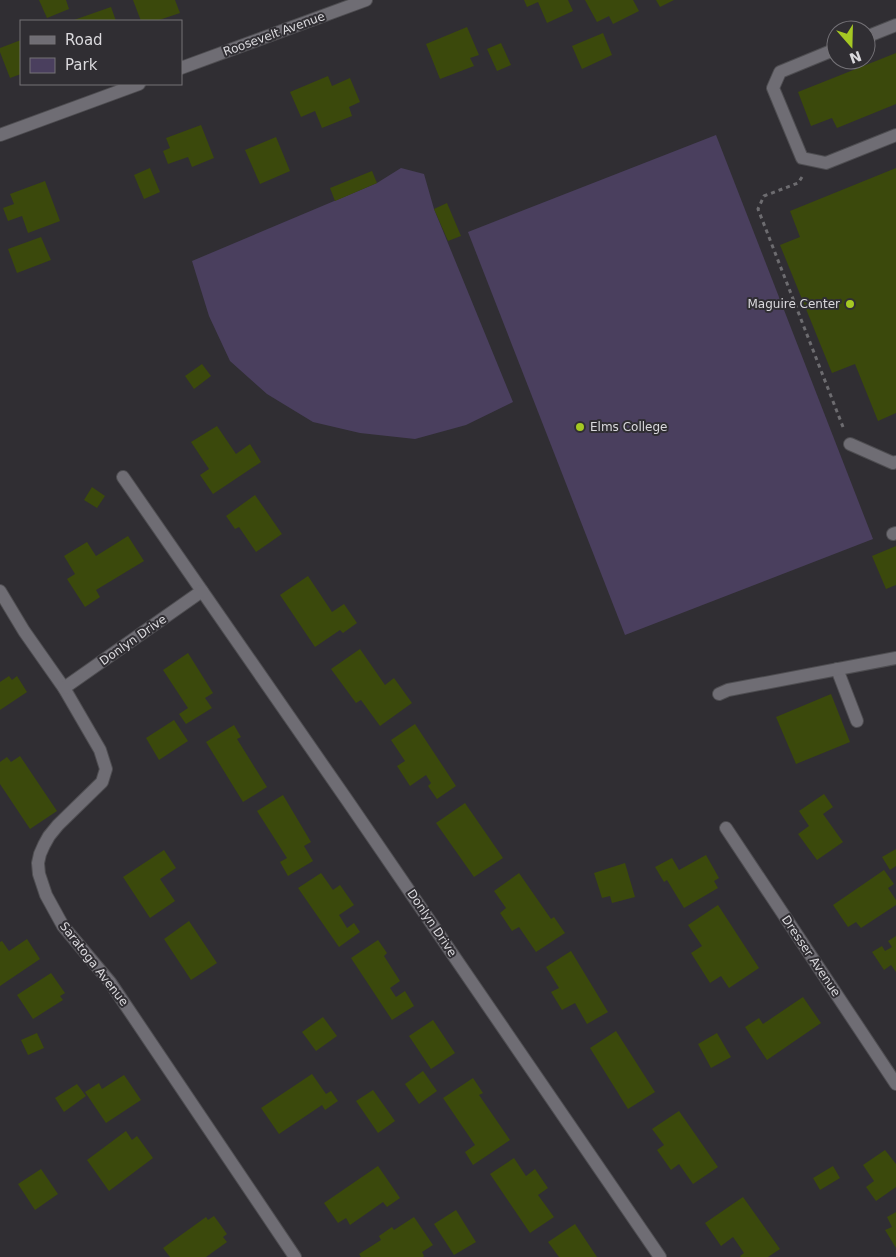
<svg xmlns="http://www.w3.org/2000/svg" width="896" height="1257" font-family="'DejaVu Sans',sans-serif">
	<style>
		.green { fill: #4a3f5e }
		.building { fill: #3b490c }
		.lines { fill: none; stroke-linecap: round; stroke-linejoin: round }
		.service-casing { stroke: #4e4d51; stroke-width: 14 }
		.minor-casing { stroke: #4e4d51; stroke-width: 14 }
		.path { stroke: #6d6c70; stroke-width: 3; stroke-dasharray: 4 4; stroke-linecap: butt }
		.service { stroke: #6f6d74; stroke-width: 12 }
		.minor { stroke: #6f6d74; stroke-width: 12 }
		.poi-dot { fill: #a5c823; stroke: #302e33; stroke-width: 2 }
		.labels { text-anchor: middle; stroke-width: 4; stroke-linejoin: round; paint-order: stroke }
		.street-label { font-size: 12px; fill: #dad9dd; stroke: #302e33 }
		.poi-label { font-size: 12px; fill: #dad9dd; stroke: #302e33; text-anchor: end }
	</style>
	<rect width="100%" height="100%" fill="#302e33"/>
	<!-- green -->
	<g class="green">
		<path d="M716,135L873,539L625,635L468,232Z"/>
		<path d="M401,168L424,174L434,209L513,402L466,425L415,439L360,433L313,422L267,394L230,361L209,316L192,261L377,183Z"/>
	</g>
	<!-- building -->
	<g class="building">
		<path d="M39,0H66L69,9L47,18Z"/>
		<path d="M133,0H175L180,13L156,21H141Z"/>
		<path d="M524,0H568L573,11L547,23L538,2L527,7Z"/>
		<path d="M585,0H633L639,11L613,24L609,16L597,22Z"/>
		<path d="M656,0H674L660,7Z"/>
		<path d="M111,7L116,21H71Z"/>
		<path d="M467,27L479,55L470,58L474,66L440,79L426,44Z"/>
		<path d="M603,33L612,55L582,69L572,46Z"/>
		<path d="M21,40V74L10,78L0,52V48Z"/>
		<path d="M501,43L511,65L497,71L487,49Z"/>
		<path d="M896,53V104L837,128L832,118L811,126L798,92Z"/>
		<path d="M328,76L332,86L350,78L360,102L349,107L352,116L322,128L315,111L301,117L290,92Z"/>
		<path d="M201,125L214,158L192,167L188,157L168,164L163,151L170,148L166,138Z"/>
		<path d="M276,137L290,171L260,184L245,150Z"/>
		<path d="M150,168L160,192L144,199L134,175Z"/>
		<path d="M896,168V413L878,421L855,364L832,373L780,245L800,237L790,211Z"/>
		<path d="M372,171L377,183L335,201L330,188Z"/>
		<path d="M45,181L60,221L28,233L22,216L8,221L3,208L14,204L10,194Z"/>
		<path d="M447,203L461,236L448,241L434,209Z"/>
		<path d="M41,237L51,260L17,273L8,249Z"/>
		<path d="M202,364L211,376L194,389L185,376Z"/>
		<path d="M217,426L236,454L250,444L261,462L213,494L200,475L209,469L191,442Z"/>
		<path d="M92,487L105,496L97,508L84,500Z"/>
		<path d="M255,495L282,534L256,552L239,527L235,529L226,516Z"/>
		<path d="M128,536L144,561L96,590L100,597L85,607L67,579L75,574L64,556L87,542L96,556Z"/>
		<path d="M896,546V585L886,589L872,556Z"/>
		<path d="M308,576L332,612L344,604L357,623L343,633L340,630L315,647L280,595Z"/>
		<path d="M360,649L385,685L394,678L412,703L380,726L361,700L356,703L331,669Z"/>
		<path d="M188,653L213,693L205,698L212,708L186,724L179,714L188,708L163,670Z"/>
		<path d="M9,676L12,680L17,676L27,692L0,710V682Z"/>
		<path d="M831,694L850,742L796,764L776,717Z"/>
		<path d="M174,720L188,741L159,760L146,738Z"/>
		<path d="M415,724L456,786L437,799L428,786L431,783L426,775L410,786L397,766L405,761L391,740Z"/>
		<path d="M234,725L241,737L237,739L267,787L243,802L206,742Z"/>
		<path d="M20,756L57,811L30,829L0,784V762L7,757L11,762Z"/>
		<path d="M824,794L833,807L823,814L843,842L817,860L798,834L809,826L799,811Z"/>
		<path d="M283,795L311,842L304,846L313,861L288,876L280,862L287,858L257,811Z"/>
		<path d="M465,803L503,858L474,877L436,823Z"/>
		<path d="M896,849V866L890,870L882,857Z"/>
		<path d="M164,850L176,868L160,879L175,901L150,918L123,877Z"/>
		<path d="M706,855L719,878L714,881L718,888L684,908L667,880L664,882L655,867L672,858L679,870Z"/>
		<path d="M625,863L635,897L612,903L610,896L602,898L594,873Z"/>
		<path d="M884,870L894,884L888,888L896,900V905L861,928L856,922L848,927L833,905Z"/>
		<path d="M321,873L333,890L340,885L354,905L339,915L347,928L354,923L360,932L339,947L298,888Z"/>
		<path d="M519,873L551,919L554,917L565,933L536,952L519,927L512,931L500,913L506,908L494,891Z"/>
		<path d="M718,905L759,968L729,988L721,976L710,983L691,953L702,946L688,925Z"/>
		<path d="M189,921L217,963L191,980L164,939Z"/>
		<path d="M896,936V972L891,965L884,970L872,952L882,946L885,951L892,947L888,941Z"/>
		<path d="M27,939L40,959L0,986V942L2,941L9,951Z"/>
		<path d="M378,940L387,953L384,956L400,981L390,988L396,997L405,991L414,1006L392,1020L351,958Z"/>
		<path d="M571,951L608,1012L587,1024L575,1003L562,1010L551,992L559,988L546,967Z"/>
		<path d="M51,973L65,993L60,996L63,1000L33,1019L17,995Z"/>
		<path d="M803,997L821,1023L767,1060L745,1027L759,1018L763,1024Z"/>
		<path d="M323,1017L337,1036L316,1051L302,1032Z"/>
		<path d="M433,1020L455,1053L431,1069L409,1036Z"/>
		<path d="M616,1031L655,1092L628,1109L590,1048Z"/>
		<path d="M37,1033L44,1048L28,1055L21,1040Z"/>
		<path d="M717,1033L731,1057L711,1068L698,1044Z"/>
		<path d="M423,1071L437,1091L419,1104L405,1084Z"/>
		<path d="M312,1074L326,1094L331,1091L338,1101L325,1110L322,1105L279,1134L261,1108Z"/>
		<path d="M124,1075L141,1100L106,1123L85,1092L99,1083L102,1089Z"/>
		<path d="M473,1078L483,1093L479,1095L510,1140L473,1165L465,1152L475,1145L443,1098Z"/>
		<path d="M77,1084L86,1096L64,1112L55,1098Z"/>
		<path d="M373,1090L395,1121L378,1133L356,1101Z"/>
		<path d="M679,1111L718,1167L693,1184L679,1164L671,1170L657,1150L664,1145L652,1129Z"/>
		<path d="M126,1131L132,1140L137,1136L153,1158L109,1191L87,1160Z"/>
		<path d="M885,1150L896,1164V1187L876,1201L866,1187L874,1181L863,1165Z"/>
		<path d="M514,1158L526,1176L535,1169L548,1188L538,1195L554,1217L530,1233L490,1174Z"/>
		<path d="M378,1166L400,1198L387,1207L383,1202L350,1225L346,1218L338,1223L324,1203Z"/>
		<path d="M833,1166L840,1178L820,1190L813,1178Z"/>
		<path d="M41,1169L58,1194L35,1210L18,1184Z"/>
		<path d="M743,1197L780,1249L768,1257H741L740,1256L744,1253L733,1237L721,1246L705,1223Z"/>
		<path d="M456,1210L476,1242L454,1255L434,1224Z"/>
		<path d="M896,1212V1248L885,1230L892,1227L887,1217Z"/>
		<path d="M214,1216L227,1234L223,1237L227,1242L206,1257H170L163,1248L206,1217L208,1220Z"/>
		<path d="M414,1217L433,1245L422,1252L424,1256L423,1257H361L359,1254L381,1240L379,1236L392,1227L394,1230Z"/>
		<path d="M575,1224L597,1257H559L548,1242Z"/>
	</g>
	<g class="lines">
		<defs>
			<g id="service">
				<path d="M866,37L896,25"/>
				<path d="M836,49L780,72L773,88L802,158L826,163L896,135"/>
				<path d="M850,444L893,463L896,462"/>
				<path d="M893,534L896,533"/>
				<path d="M837,669L857,721"/>
				<path d="M719,694L728,690L896,658"/>
			</g>
			<g id="minor">
				<path d="M181,68L366,0"/>
				<path d="M0,135L139,84"/>
				<path d="M123,477L347,800L660,1257"/>
				<path d="M0,591L24,631L64,688L100,750L106,769L102,782L58,825L49,836L44,845L40,854L38,863L39,874L46,895L63,926L110,982L295,1257"/>
				<path d="M64,688L202,591"/>
				<path d="M726,828L896,1084"/>
			</g>
		</defs>
		<!-- service casing -->
		<use href="#service" class="service-casing"/>
		<!-- minor casing -->
		<use href="#minor" class="minor-casing"/>
		<!-- path -->
		<path class="path" d="M802,177L798,183L764,196L758,209L843,427"/>
		<!-- service -->
		<use href="#service" class="service"/>
		<!-- minor -->
		<use href="#minor" class="minor"/>
	</g>
	<!-- markers -->
	<g class="poi-dot">
		<circle cx="850" cy="304" r="5"/>
		<circle cx="580" cy="427" r="5"/>
	</g>
	<g class="labels">
		<!-- street labels -->
		<g class="street-label">
			<text transform="translate(274 34) rotate(-20)" y="4">Roosevelt Avenue</text>
			<text transform="translate(133 640) rotate(-35)" y="4">Donlyn Drive</text>
			<text transform="translate(432 923) rotate(56)" y="4">Donlyn Drive</text>
			<text transform="translate(811 956) rotate(56)" y="4">Dresser Avenue</text>
			<text transform="translate(94 964) rotate(52)" y="4">Saratoga Avenue</text>
		</g>
		<!-- poi labels -->
		<g class="poi-label">
			<text x="840" y="308">Maguire Center</text>
			<text x="590" y="431" text-anchor="start">Elms College</text>
		</g>
	</g>
	<!-- legend -->
	<rect x="20" y="20" width="162" height="65" fill="#302e33" stroke="#747277"/>
	<rect x="30" y="36" width="25" height="8" fill="#6f6d74" stroke="#747277"/>
	<text x="65" y="45" font-size="15" fill="#dad9dd">Road</text>
	<rect x="30" y="58" width="25" height="15" fill="#4a3f5e" stroke="#747277"/>
	<text x="65" y="70" font-size="15" fill="#dad9dd">Park</text>
	<!-- north arrow -->
	<g transform="translate(851 45) rotate(160)"><circle r="24" fill="#302e33" stroke="#747277"/>
	<path d="M0-4L9 19L0 12L-9 19Z" fill="#a5c823"/>
	<text y="-8" font-size="14" font-weight="bold" text-anchor="middle" fill="#dad9dd">N</text>
	</g>
</svg>
